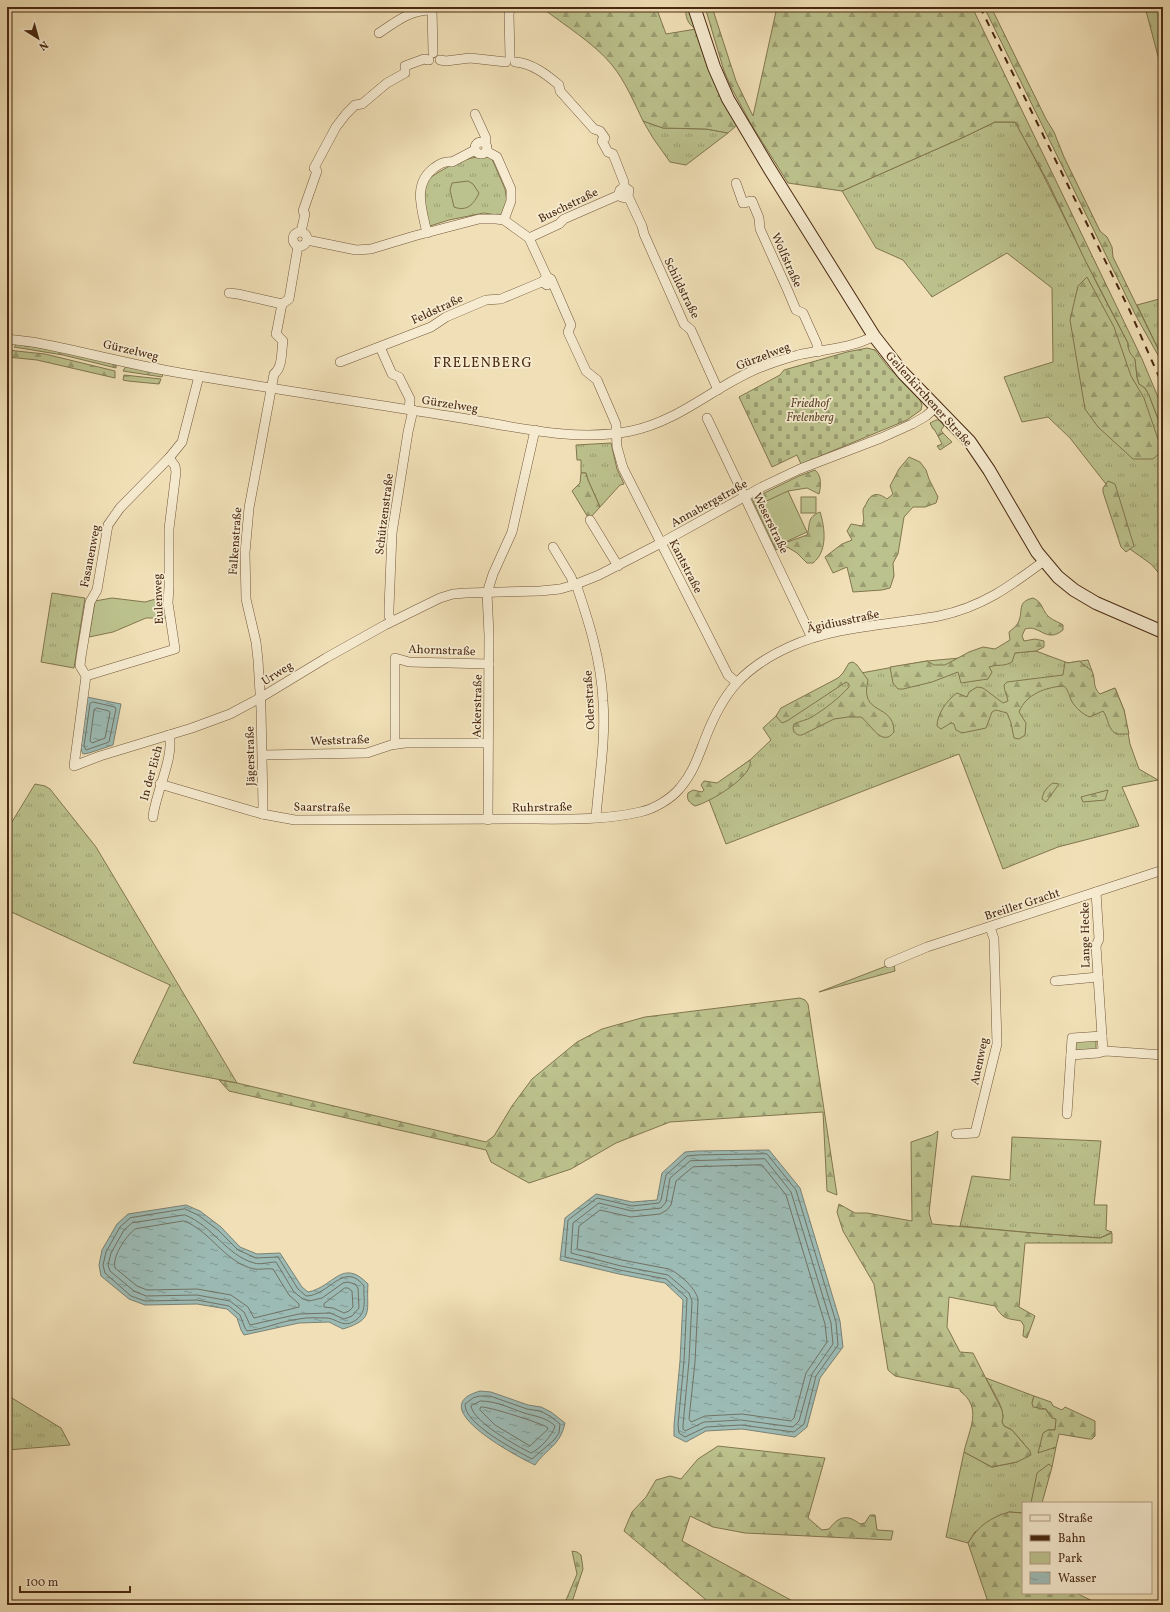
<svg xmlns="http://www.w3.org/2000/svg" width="1170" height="1612" font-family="Vollkorn,serif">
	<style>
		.grass { fill: url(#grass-tufts); stroke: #82764f }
		.forest { fill: url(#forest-firs); stroke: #82764f }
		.cemetery { fill: url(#cemetery-stones); stroke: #82764f }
		.park { fill: #bcc28d; stroke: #82764f }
		.water { fill: url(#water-ripples); stroke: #7b8173 }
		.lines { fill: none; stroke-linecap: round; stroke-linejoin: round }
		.shore { stroke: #727263; stroke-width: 1 }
		.minor-casing { stroke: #73573a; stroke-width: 10 }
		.secondary-casing { stroke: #492911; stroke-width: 14 }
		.minor { stroke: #f6ebd0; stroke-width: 9 }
		.secondary { stroke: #f6ebd0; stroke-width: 12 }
		.rail { stroke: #492911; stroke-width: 2; stroke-dasharray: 7 7; stroke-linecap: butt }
		.labels { text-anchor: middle; stroke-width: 3.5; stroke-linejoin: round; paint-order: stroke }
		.street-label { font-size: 12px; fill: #492911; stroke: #f6ebd0 }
		.park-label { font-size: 12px; font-style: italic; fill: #60482a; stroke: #f6ebd0 }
		.quarter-label { font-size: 14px; letter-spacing: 1px; fill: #492911; stroke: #f6ebd0 }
	</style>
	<defs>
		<pattern id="grass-tufts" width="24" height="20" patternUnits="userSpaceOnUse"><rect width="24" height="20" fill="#bcc28d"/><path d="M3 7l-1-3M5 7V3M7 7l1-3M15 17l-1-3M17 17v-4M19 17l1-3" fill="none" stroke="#9b9e72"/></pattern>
		<pattern id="forest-firs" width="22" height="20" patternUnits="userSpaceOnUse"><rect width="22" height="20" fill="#bcc28d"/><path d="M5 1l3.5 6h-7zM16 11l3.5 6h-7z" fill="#9b9e72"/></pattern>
		<pattern id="cemetery-stones" width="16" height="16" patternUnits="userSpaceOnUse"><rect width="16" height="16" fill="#bcc28d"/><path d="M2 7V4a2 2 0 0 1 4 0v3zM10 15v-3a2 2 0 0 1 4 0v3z" fill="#9b9e72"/></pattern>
		<pattern id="water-ripples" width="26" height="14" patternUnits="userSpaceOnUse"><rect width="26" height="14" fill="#9cbbb5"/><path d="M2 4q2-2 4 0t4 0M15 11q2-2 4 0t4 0" fill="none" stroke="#819892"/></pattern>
	</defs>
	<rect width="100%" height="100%" fill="#f1e0b7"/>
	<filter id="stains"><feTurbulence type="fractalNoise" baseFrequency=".005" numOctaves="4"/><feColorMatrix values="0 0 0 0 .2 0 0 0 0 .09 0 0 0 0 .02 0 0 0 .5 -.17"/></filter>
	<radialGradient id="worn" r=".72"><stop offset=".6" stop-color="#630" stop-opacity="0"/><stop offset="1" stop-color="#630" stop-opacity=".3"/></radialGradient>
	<!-- grass -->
	<g class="grass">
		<path d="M643,121L663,128L706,129L728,133L686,165L670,162L653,138Z"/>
		<path d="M995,122H1015C1041,168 1062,214 1086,261C1099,289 1114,316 1128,343V347L1135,359L1137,377L1139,384L1145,388L1149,395L1163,432V578L1151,564L1127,547L1109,488L1070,438L1048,417L1022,422L1004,377L1053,362L1052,288L1007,253L932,297L903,260L876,248L842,191L964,137Z"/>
		<path d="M488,156L492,159L505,189L507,202L503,216L484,213L449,220L427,227L422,200L428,179C448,166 463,157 488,156Z"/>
		<path d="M1163,298V359L1137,305Z"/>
		<path d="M943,433L952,442L940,450L937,446L942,444L938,436Z"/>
		<path d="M611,443L617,469L624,484L620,485L600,507L588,480L586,473H581V460H577L576,445Z"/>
		<path d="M52,593L85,598L74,668L41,662Z"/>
		<path d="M1036,651L1068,663L1088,660L1092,671L1083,676L1093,697L1115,688L1124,710L1130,744L1139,769L1158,780L1122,787L1139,826L1058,847L1003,869L959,754L726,844L706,792L750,760L771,740L763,728L776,716L850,675L927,661Z"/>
		<path d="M35,784L45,786L50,789L96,847L237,1083L133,1063L170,985L7,910V830Z"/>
		<path d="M894,964L895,971L819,992L889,965Z"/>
		<path d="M1012,1137L1101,1141L1094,1205H1107L1106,1230L1112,1232L1100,1238L1033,1233L960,1226L972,1176L1010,1180Z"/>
		<path d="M986,1378L1034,1396L1032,1403L1039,1409H1046L1048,1413L1057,1419L1055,1430H1048L1053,1449L1056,1447L1052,1467L1049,1464L1034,1492L1031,1503H1023V1513L1009,1512L975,1532L968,1543L946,1537L964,1452L992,1467L1017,1462L1030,1451L1012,1430L1004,1426L1002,1422C1006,1408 992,1391 986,1378Z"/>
		<path d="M7,1395L61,1428L70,1445L7,1450Z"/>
	</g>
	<!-- forest -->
	<g class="forest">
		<path d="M541,7H656L666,34L696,29C687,24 685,16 686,7H690L737,125L728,133L706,129L663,128L643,121C634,102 625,81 612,65C594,43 564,25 541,7Z"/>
		<path d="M705,7H712L736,81L753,116L777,7H972L1142,359L1163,409V432L1149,395L1145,388L1139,384L1137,377L1135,359C1130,354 1128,350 1128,343L1085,260L1048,182L1015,122H995L964,137L842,191L788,183L751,124L731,87L724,71Z"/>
		<path d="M984,7H991L1046,119L1054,132L1064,157L1100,231L1107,237L1112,247L1113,257L1163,359V364L1136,316Z"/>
		<path d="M1145,7H1158L1163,25V75Z"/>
		<path d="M1087,277L1114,327L1131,376L1144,398L1162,451L1153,459H1133L1098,427L1085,409L1070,320L1078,286Z"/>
		<path d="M17,344C50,349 84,355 116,365V368L63,355L14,347Z"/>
		<path d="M7,350L45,354L115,371V378L37,360L7,357Z"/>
		<path d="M126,366L163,374L162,377L123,371Z"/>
		<path d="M124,375L161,379L159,384L128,381L123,380Z"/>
		<path d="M936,420H939L944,426L941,430L943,433L938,436L934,429H933L930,423Z"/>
		<path d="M909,457L920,462L926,470L929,479L938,497L936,503L925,507H913L904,517L898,554L893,563L894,576L890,588L882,590L853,592L847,567L833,573L825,557L842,544L852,540L847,531L851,524L862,526C865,519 863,517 863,510C863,508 866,505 867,502C872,492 879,493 887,499L893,494L890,486L899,469Z"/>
		<path d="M815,470C822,476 821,486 819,494L807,488L788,491L779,545L807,535C811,523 806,518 820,512C825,528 828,551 813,563H807L797,553L789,548L784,546L776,550L752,499L799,476Z"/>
		<path d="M581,473H586L588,480L600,507L589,519L572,491L580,483Z"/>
		<path d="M1108,481L1115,484L1134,546L1126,552L1121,547L1103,492V488Z"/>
		<path d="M1033,598C1043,602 1042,611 1049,617C1054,621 1059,622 1063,625V630C1046,644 1040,624 1025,629L1022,636L1024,641L1035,639L1044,641V647L1036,651L1015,653L1012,662C1004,667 997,664 989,667L992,672L988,679L961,683L958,672L932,682L903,689H898L893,683L890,667L927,661L934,665H945L969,652L983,647L995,649L1010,640L1009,632C1012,629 1016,627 1018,623C1024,611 1016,602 1033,598Z"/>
		<path d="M1079,661L1092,671C1096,679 1092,687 1100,694L1115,688L1124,710L1129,734H1116C1107,728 1109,719 1103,711L1090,717C1083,715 1072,705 1070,697C1068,692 1068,690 1064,686C1046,687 1026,694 1019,712L1026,723L1025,735L1019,739L1014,738L1011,723L1007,713L996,710L992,712L986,728L962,733L956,730L954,724L951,723L941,729L937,726C937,714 947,700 957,693L967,697L969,692L977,687L983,688L1003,703L1008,701C1007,695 1004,691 1004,685L1007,682L1063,675L1065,662L1068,663Z"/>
		<path d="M853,662L857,665L868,680C859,717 894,702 894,732C882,748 871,724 861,717H848L834,719L802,735H798L794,732L793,728L794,724C800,721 807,720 812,717C826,708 838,699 849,687V684L846,682L787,721L782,723L776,716L781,708L838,678L843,673L849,663Z"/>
		<path d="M750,760C755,776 708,803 695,806C690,803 686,800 688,793L693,790L702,792L704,790L701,785L704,781L717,783Z"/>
		<path d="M1053,783L1059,784L1046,802L1042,799C1043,792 1047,787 1053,783Z"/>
		<path d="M1108,790L1105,800L1083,802L1081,797Z"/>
		<path d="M800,998L805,1000L808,1004L837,1195L827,1191L823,1112L670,1122L616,1143L571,1169L529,1183L491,1162L486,1150L229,1091L219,1080L237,1083L486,1142L494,1136L512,1106L532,1079L577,1042L602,1029L645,1017Z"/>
		<path d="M938,1131L929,1213L932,1224L1033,1233L1100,1238L1112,1233V1243H1025L1019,1307L1035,1316L1027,1338L1023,1336L1024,1326L1021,1321C1006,1318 1004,1320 995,1306L949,1297L947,1327L960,1352L973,1353L1002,1410L1003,1417L1002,1422L1004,1426L1012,1430L1030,1451L1031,1455L1017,1462L992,1467L964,1452C969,1429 983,1408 960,1391V1389L895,1376L888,1370L874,1284L843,1231L837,1212L839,1204L855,1213H867L912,1221L911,1142L932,1135Z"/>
		<path d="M1034,1396L1051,1402L1053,1406L1062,1410L1065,1407L1095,1421V1436L1092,1439H1089L1059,1434L1056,1447L1038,1453L1043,1433L1048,1430H1055L1056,1419L1052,1418L1046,1409L1033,1407L1032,1403Z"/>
		<path d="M718,1446L825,1458L808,1518L822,1530L829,1529C839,1516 847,1514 860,1524L865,1523L870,1515H875L877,1530L893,1531L891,1540L745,1533L713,1527L690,1516L682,1541L800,1605H712L624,1531L632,1512L646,1497L656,1480L670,1476L681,1479L698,1459Z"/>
		<path d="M1049,1464L1052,1467L1042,1503H1031L1037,1473Z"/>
		<path d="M1009,1512L1023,1513V1593H1076L1101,1605H989L968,1543C979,1525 990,1518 1009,1512Z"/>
		<path d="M572,1551L577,1552L581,1555L583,1569L571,1605H564L577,1574Z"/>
	</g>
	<!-- cemetery -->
	<path class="cemetery" d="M867,348L875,350L889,368L920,400L922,405L921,410L907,420L801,464L797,455L772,467L739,397L780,375L784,370L847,352Z"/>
	<!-- park -->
	<g class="park">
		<path d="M468,181L473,184L479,193C474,204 467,212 454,207L450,190L452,183Z"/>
		<path d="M788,491L807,532L779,545L760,504Z"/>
		<rect x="801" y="497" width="15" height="16"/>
		<path d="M163,597L166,618H146L113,632L89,637L95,601L112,598L145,602Z"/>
		<path d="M1096,1040V1051H1076L1074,1046L1077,1041Z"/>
	</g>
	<!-- water -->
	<g class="water">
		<path d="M87,697L121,704L113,745L89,753L83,754L80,747Z"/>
		<path d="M769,1150L800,1188L840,1321L843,1347L820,1378L807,1427L795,1437L742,1429L706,1431L686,1442L674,1436V1425L680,1361L683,1300L665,1283L619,1274L560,1260L565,1218L596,1194L632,1202L657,1200L662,1173L685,1152L697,1151Z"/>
		<path d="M186,1205L200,1211L221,1227L240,1247L257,1254L280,1253L302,1287L308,1292C334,1287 342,1257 368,1284C366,1311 375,1319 343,1329L329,1322L299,1323L244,1335L241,1330L237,1318L227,1309L197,1304L145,1305L129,1299L101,1276L99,1265L102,1250L117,1224L128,1214Z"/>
		<path d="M480,1391L491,1392L528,1405L541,1407L551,1412L565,1423C560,1446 547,1448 535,1465C520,1458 454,1423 462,1403C464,1396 474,1393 480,1391Z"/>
	</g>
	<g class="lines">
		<!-- shore -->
		<g class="shore">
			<path d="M93,702L115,707L116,709L109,742L86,750L84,746L90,704Z"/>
			<path d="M97,708L109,711L110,713L105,738L92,743L90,741L94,710Z"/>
			<path d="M767,1154L796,1190L836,1322L838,1345L816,1376L804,1424L794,1432L741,1425L706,1427L685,1437L679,1433L678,1425L684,1361L687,1298L666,1279L620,1270L565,1257L568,1220L597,1198L632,1206L659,1203L661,1200L666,1175L687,1156L698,1155Z"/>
			<path d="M765,1159L791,1192L831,1323L833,1344L812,1374L799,1421L793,1427L741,1420L704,1422L685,1431L683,1429V1425L689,1361L692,1301L689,1293L668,1275L621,1266L571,1253L573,1223L599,1203L632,1211L661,1208L666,1202L670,1178L690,1161Z"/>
			<path d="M762,1165L786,1195L825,1324L827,1342L806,1373L794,1418L791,1421L742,1414L705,1416L691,1422L689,1419L695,1362L698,1301C698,1290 679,1273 669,1269L622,1260L577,1249L579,1226L600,1210L631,1217L660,1214L667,1210L671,1205L676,1181L693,1167Z"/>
			<path d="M185,1209L198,1215L218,1230L238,1250L256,1258L278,1257L298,1289L306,1296C329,1296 344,1260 364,1286C363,1299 368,1311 356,1320C343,1329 338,1319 327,1318C318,1318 308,1317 299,1319C281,1321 265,1329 247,1331L245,1328L240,1315L229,1306L197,1300L145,1301L131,1296L105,1273L103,1265L106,1252L120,1227L130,1218Z"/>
			<path d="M185,1215C213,1226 226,1255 254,1263C261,1265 269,1262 276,1262L294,1292L303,1299L309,1301L322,1298L343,1283L348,1282L355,1284L358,1288L359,1308L352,1316L344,1319L330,1313L299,1314L250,1325L244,1312L230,1301L197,1295L146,1296L134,1291L110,1271L108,1265L111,1253L124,1230L132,1223Z"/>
			<path d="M184,1221C211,1231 224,1262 254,1269C260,1270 267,1268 273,1269L289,1295L299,1304V1307L254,1318L248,1307L231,1295L197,1289L147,1290L137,1286L115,1268C112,1256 126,1236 135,1229Z"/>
			<path d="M345,1288H348L352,1291L353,1307L349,1311L344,1313L333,1308L324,1307V1304Z"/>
			<path d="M480,1396H490L527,1409L540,1411L550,1416L560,1424L559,1433L554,1440L532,1459C517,1451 464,1424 465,1404L473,1398Z"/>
			<path d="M481,1401C496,1401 510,1408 524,1413C534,1416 544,1417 553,1424L555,1426C553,1435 539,1450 531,1453C517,1446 473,1422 471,1406Z"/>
			<path d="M481,1407C488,1406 540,1423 547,1427L548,1429L530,1446L495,1425L480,1410Z"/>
		</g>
		<defs>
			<g id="minor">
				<path d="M432,7L433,53"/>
				<path d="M510,7L509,15L510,57"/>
				<path d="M379,33C397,21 410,10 432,10"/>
				<path d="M440,60L446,61L470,58L506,62"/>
				<path d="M515,62C532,63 547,75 559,85L560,91L594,129L600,131L605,138L602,141L608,152L613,154L624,182V187"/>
				<path d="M475,114L486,138L485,143"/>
				<circle cx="481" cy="148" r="6"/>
				<path d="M486,151L497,157L511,189V201L504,220"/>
				<path d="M736,183L743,203L752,201L759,218L760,229L788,291L796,310L803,313L817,344L818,352"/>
				<path d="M628,196L625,198L621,197L619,193L620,190L624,187L629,190L628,196L642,226L644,234L684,324L691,330L718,390"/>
				<circle cx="300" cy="239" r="7"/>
				<path d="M301,232L305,214L303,211L317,171L314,168L336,127L346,114L355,105L362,104L387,83L405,73V66L424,59L429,60"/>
				<path d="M427,233C422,210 412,184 434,168C439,164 446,161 452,162L475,150"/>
				<path d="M529,238L559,224L564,219L619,195"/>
				<path d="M307,240L356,250L371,249L414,236L479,219H496L504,220L529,238L547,277"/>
				<path d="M552,282L547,285L544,283V280L547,277L551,279L571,325L568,332L586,371L597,380L616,424L617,447L623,468L728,675L736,682"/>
				<path d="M229,293L238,294L282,304"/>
				<path d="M7,339L32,342C76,350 120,362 164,370C259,387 354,401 449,416C509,425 572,443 631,431C681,421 718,383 764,366C775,362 787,358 798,355C823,349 850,349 874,336"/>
				<path d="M380,347L392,374L399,377L410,399L409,410"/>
				<path d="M340,362L431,327L446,317L486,300L501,299L544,281"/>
				<path d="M199,376L182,442L169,458L120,508L108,525L97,590L90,602L81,657L80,666L86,676L74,766L100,756L192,728L230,714L260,698L326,658L385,625L440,598L453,594L466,593L540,591L560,589L574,585L599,575L661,543L762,487L800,469L881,438L912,424L926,416L936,407"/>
				<path d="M707,418L812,638"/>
				<path d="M590,520L618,566"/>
				<path d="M553,547L571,577L574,585"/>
				<path d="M576,584C589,622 601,660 603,701C606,739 599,779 596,817"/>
				<path d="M392,621L389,616V608L392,533L408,432L413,410"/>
				<path d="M86,676L175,649L168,603L169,587V529L176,472L175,466L169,458"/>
				<path d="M395,744V658L409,662L489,664"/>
				<path d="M263,755L367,753L391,745L405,743H488"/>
				<path d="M160,784L262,814L295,820C369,820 443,820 517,819C558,819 601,821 640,812C654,809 671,799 680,788C693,773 698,757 705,739C723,692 743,668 789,647C835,626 889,625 939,616C982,607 1009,587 1044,561"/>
				<path d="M262,814L263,806L261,709L258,660L256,642L246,599L245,553L249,508L274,374C283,367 281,352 283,341L276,334L277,330L282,304L289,299L298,246"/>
				<path d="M153,817C155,794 175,756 169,735"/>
				<path d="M488,820L489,635L487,593L493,574L512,532L535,430"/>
				<path d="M1096,892L1099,939L1096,946L1103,1051"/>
				<path d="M889,963L927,947L1163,870"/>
				<path d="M1055,981L1098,977"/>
				<path d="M1071,1055L1098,1053L1106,1051L1163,1055"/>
				<path d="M1067,1114L1072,1038L1102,1036"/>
				<path d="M956,1134L975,1133L997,1044L994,939L990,927"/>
			</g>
			<path id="secondary" d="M694,7L714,67L728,99L769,168L874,336L903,373L970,442L989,470L1037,552L1058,577L1074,590L1096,603L1163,632"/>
		</defs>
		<!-- minor casing -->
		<use href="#minor" class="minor-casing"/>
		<!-- secondary casing -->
		<use href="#secondary" class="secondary-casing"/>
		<!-- minor -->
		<use href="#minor" class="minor"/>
		<!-- secondary -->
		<use href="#secondary" class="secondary"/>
		<!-- rail -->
		<path class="rail" d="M980,7L1129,309L1163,386"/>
	</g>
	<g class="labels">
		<!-- street labels -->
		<g class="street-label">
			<text transform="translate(568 205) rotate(-26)" y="4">Buschstraße</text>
			<text transform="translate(787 260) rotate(66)" y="4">Wolfstraße</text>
			<text transform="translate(682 288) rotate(64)" y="4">Schildstraße</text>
			<text transform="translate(437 309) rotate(-25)" y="4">Feldstraße</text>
			<text transform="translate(131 350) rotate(13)" y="4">Gürzelweg</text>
			<text transform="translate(763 356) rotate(-21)" y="4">Gürzelweg</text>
			<text transform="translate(929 399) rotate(48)" y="4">Geilenkirchener Straße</text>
			<text transform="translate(450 404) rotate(9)" y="4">Gürzelweg</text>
			<text transform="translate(709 503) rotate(-29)" y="4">Annabergstraße</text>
			<text transform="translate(384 514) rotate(-83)" y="4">Schützenstraße</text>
			<text transform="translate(771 523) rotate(64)" y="4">Weserstraße</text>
			<text transform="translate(235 541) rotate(-86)" y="4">Falkenstraße</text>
			<text transform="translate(90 556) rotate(-79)" y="4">Fasanenweg</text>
			<text transform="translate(686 566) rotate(63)" y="4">Kantstraße</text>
			<text transform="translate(158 599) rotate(-92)" y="4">Eulenweg</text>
			<text transform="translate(843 621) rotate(-12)" y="4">Ägidiusstraße</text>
			<text transform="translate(442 650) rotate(2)" y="4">Ahornstraße</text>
			<text transform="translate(277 673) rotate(-32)" y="4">Urweg</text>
			<text transform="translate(589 700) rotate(-93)" y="4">Oderstraße</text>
			<text transform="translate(477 706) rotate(-89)" y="4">Ackerstraße</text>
			<text transform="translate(340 740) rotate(-2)" y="4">Weststraße</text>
			<text transform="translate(250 756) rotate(-91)" y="4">Jägerstraße</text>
			<text transform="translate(151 773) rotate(-75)" y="4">In der Eich</text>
			<text transform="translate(322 807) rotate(1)" y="4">Saarstraße</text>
			<text transform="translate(542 807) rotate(-1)" y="4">Ruhrstraße</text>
			<text transform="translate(1022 904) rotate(-18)" y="4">Breiller Gracht</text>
			<text transform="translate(1085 935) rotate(-91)" y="4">Lange Hecke</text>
			<text transform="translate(979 1061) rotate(-78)" y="4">Auenweg</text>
		</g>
		<!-- park labels -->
		<g class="park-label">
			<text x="810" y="407">Friedhof<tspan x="810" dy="14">Frelenberg</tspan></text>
		</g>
		<!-- quarter labels -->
		<g class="quarter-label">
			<text x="483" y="367">FRELENBERG</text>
		</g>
	</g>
	<!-- margin -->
	<rect width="1170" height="1612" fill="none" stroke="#f1e0b7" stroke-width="24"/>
	<rect x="8" y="8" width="1154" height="1596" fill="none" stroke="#492911" stroke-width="2"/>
	<rect x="12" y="12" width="1146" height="1588" fill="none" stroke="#492911"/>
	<!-- legend -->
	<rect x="1022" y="1502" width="130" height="92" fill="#f6ebd0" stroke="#b19d84"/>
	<rect x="1030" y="1515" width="20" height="6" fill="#f6ebd0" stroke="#b19d84"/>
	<text x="1058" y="1522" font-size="12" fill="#492911">Straße</text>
	<rect x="1030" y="1535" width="20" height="6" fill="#492911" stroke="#b19d84"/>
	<text x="1058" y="1542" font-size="12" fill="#492911">Bahn</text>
	<rect x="1030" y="1552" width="20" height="12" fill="#bcc28d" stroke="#b19d84"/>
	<text x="1058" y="1562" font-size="12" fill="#492911">Park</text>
	<rect x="1030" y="1572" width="20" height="12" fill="url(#water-ripples)" stroke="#b19d84"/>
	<text x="1058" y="1582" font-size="12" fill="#492911">Wasser</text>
	<!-- north arrow -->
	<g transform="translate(38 38) rotate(143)" stroke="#f6ebd0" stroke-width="3" paint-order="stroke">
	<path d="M0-3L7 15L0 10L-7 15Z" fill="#492911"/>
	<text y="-6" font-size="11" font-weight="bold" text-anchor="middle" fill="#492911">N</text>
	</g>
	<!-- scale -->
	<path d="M20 1586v6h110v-6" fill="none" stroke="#492911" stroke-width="2"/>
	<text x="26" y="1586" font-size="12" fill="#492911" stroke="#f6ebd0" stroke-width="3" paint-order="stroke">100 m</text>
	<rect width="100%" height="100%" filter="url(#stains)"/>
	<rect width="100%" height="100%" fill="url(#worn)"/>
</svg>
